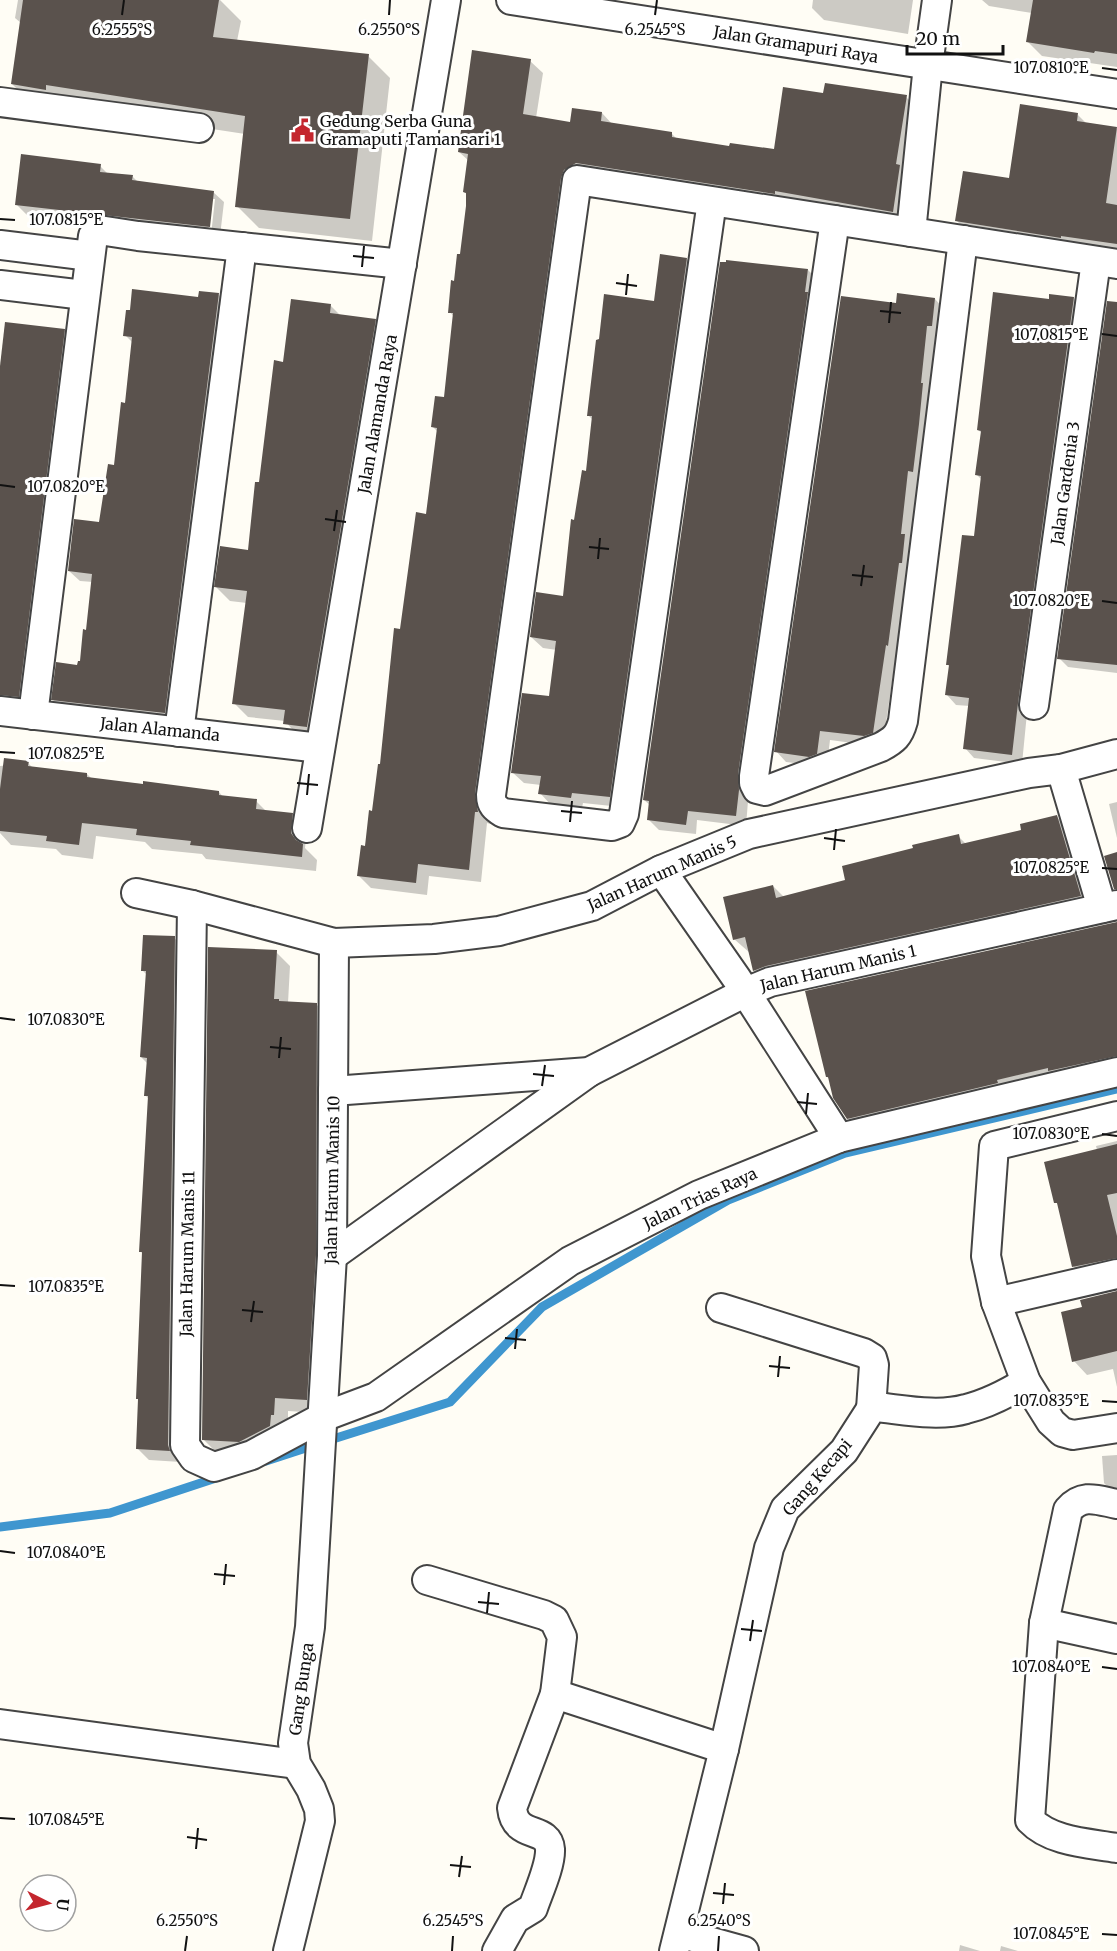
<svg xmlns="http://www.w3.org/2000/svg" width="1117" height="1951" font-family="Merriweather,serif">
	<style>
		.shadow { fill: #0003; fill-rule: evenodd }
		.lines { fill: none; stroke-linecap: round; stroke-linejoin: round }
		.stream { stroke: #3f96cf; stroke-width: 9 }
		.building { fill: #5a524d }
		.minor-casing { stroke: #444; stroke-width: 32 }
		.minor { stroke: #fff; stroke-width: 28 }
		.ticks { fill: none; stroke: #111; stroke-width: 2 }
		.labels { text-anchor: middle; stroke-width: 6; stroke-linejoin: round; paint-order: stroke }
		.street-label { font-size: 16px; fill: #111; stroke: #fff }
		.poi-label { font-size: 16px; fill: #111; stroke: #fff; text-anchor: start }
		.ticks-label { font-size: 15px; text-anchor: middle; fill: #111; stroke: #fff; stroke-width: 6; stroke-linejoin: round; paint-order: stroke }
	</style>
	<rect width="100%" height="100%" fill="#fffdf5"/>
	<!-- shadow -->
	<g class="shadow">
		<path d="M18,0H220L241,21L237,41L368,56L390,78L372,241L259,228L237,206L245,134L68,107L34,106L12,84L21,23L15,18Z"/>
		<path d="M813,0H913L908,34L824,20L812,8Z"/>
		<path d="M982,0H1117V67L1042,56L1028,42L1032,13L989,6Z"/>
		<path d="M530,61L543,73L536,118L571,123L602,113L613,125L672,134L677,139L731,148L775,151L824,95L906,97L918,109L905,224L589,175L486,806L490,824L487,823L481,882L429,876L427,895L371,888L359,876L382,766L401,630L428,515L438,432L433,427L445,398L454,317L450,312L461,256L468,195L464,192L469,161L459,152Z"/>
		<path d="M1078,115L1087,124L1117,129V254L969,233L957,221L1010,180Z"/>
		<path d="M100,166L108,174L132,176L138,182L213,192L224,202L220,236L27,215L17,205ZM212,199H215L211,235L208,234Z"/>
		<path d="M687,259L698,270L621,807L583,803L582,808L551,805L540,793L541,785L524,783L512,772L550,698L557,650L543,648L531,637L564,597L588,472L593,420L588,415L655,302Z"/>
		<path d="M808,270L818,280L747,785L748,801L746,826L697,820L696,834L659,830L649,820L650,805L644,800Z"/>
		<path d="M219,295L229,305L175,723L63,710L53,700L81,663L88,631L93,582L80,581L69,571L100,524L115,466L127,405L133,343L125,335L200,298Z"/>
		<path d="M1074,298L1083,308L1027,713L1022,764L974,758L965,748L970,706L956,705L947,695L950,667L947,664L975,538L982,480L977,475L982,433L978,430L1050,300Z"/>
		<path d="M935,299L945,310L923,482L918,481L898,655H896L883,743L875,746L830,740L827,764L820,766L786,762L776,751L898,305Z"/>
		<path d="M330,305L341,316L375,320L389,334L321,740L299,737L285,721L248,717L234,703L247,603L230,601L216,587L250,551L284,363Z"/>
		<path d="M1117,312V673L1068,667L1059,658Z"/>
		<path d="M64,330L76,343L31,708L0,713V368Z"/>
		<path d="M28,763L34,769L87,774L92,779L219,792L224,798L256,801L267,812L292,815L307,829L305,848L317,860L316,871L206,859L202,854L152,849L145,842L96,836L93,859L62,855L56,849L11,845L0,833V766Z"/>
		<path d="M1117,802V838L1109,804Z"/>
		<path d="M1057,817L1071,831L1095,910L768,985L754,970L750,953L734,939L773,886L784,897L847,882L958,836L966,844L1023,831Z"/>
		<path d="M1117,923V1073L862,1133L848,1118L831,1080L827,1077Z"/>
		<path d="M174,938L186,949L181,1462L149,1460L138,1449L143,1254L141,1252L149,1099L146,1096L148,1064L141,1057L147,975L143,971Z"/>
		<path d="M276,952L290,966L288,1003L316,1004L330,1018L320,1413L288,1411V1428L217,1453L203,1439Z"/>
		<path d="M1117,1141V1274L1087,1280L1074,1267L1059,1206L1056,1202L1097,1150L1096,1146Z"/>
		<path d="M1117,1292V1387L1113,1369L1087,1375L1074,1361L1083,1308Z"/>
		<path d="M1117,1455V1497L1104,1483L1102,1456Z"/>
		<path d="M960,1945L980,1951H959Z"/>
		<path d="M1001,1946L1018,1951H1000Z"/>
	</g>
	<g class="lines">
		<!-- stream -->
		<g class="stream">
			<path d="M333,1439L450,1402L542,1307L728,1200L845,1153L1117,1089"/>
			<path d="M266,1461L312,1446"/>
			<path d="M0,1527L110,1513L219,1477"/>
		</g>
	</g>
	<!-- building -->
	<g class="building">
		<path d="M23,0H219L213,37L369,54L350,219L235,207L245,116L46,85V90L11,84Z"/>
		<path d="M1033,0H1117V54L1095,51L1094,53L1026,42Z"/>
		<path d="M472,50L531,59L523,114L570,122L572,108L602,112L601,121L672,132V137L729,146L730,143L774,149L783,87L823,93L825,83L907,95L896,164L900,165L893,212L775,191V194L576,163L564,170L561,178L475,793L478,812H475L469,870L418,864L416,883L357,876L361,845L365,846L369,810L372,811L378,764H380L394,628L400,629L416,512L426,514L437,428L431,427L435,396L444,397L453,313H448L451,280L454,281L457,254H460L466,206V193L463,192L468,154L458,152Z"/>
		<path d="M1020,104L1078,113L1077,121L1117,127L1106,203L1117,205V244L1061,236V238L955,221L963,171L1009,178Z"/>
		<path d="M21,154L101,164L100,172L133,175L132,180L214,191L210,227L15,205Z"/>
		<path d="M660,254L687,258L610,797L572,793L571,798L538,794L541,776L511,773L522,693L549,696L556,641L530,637L536,592L563,596L571,519L574,520L582,470L586,471L592,416H587L596,340L599,339L604,294L654,301Z"/>
		<path d="M726,260L808,269L805,292H808L738,774L739,790L736,816L688,811L686,825L647,820L649,801L643,800L720,262H726Z"/>
		<path d="M132,289L198,297L199,291L219,293L165,713L51,700L56,662L77,665L78,661H80L83,629L86,630L92,574L68,571L74,519L99,522L108,464L114,465L121,402L125,403L132,337L123,336L126,310H130Z"/>
		<path d="M993,292L1049,299V294L1074,297L1018,703L1012,755L963,749L969,698L945,695L949,665H946L962,535L974,536L981,476L975,475L981,431L977,430Z"/>
		<path d="M897,293L935,298L932,326H927L921,383H923L919,424L913,472L908,471L901,534H905L902,563H899L888,646L886,645L873,733L864,736L820,731L817,754L809,757L774,752L841,296L896,303Z"/>
		<path d="M291,299L331,304L330,313L376,319L307,727L283,724L285,710L232,704L247,591L214,587L220,546L248,550L255,482H259L274,360L283,362Z"/>
		<path d="M1107,301L1117,302V665L1057,659Z"/>
		<path d="M5,322L65,329L19,697L0,695V366Z"/>
		<path d="M4,758L29,761L28,766L87,773V777L143,784V781L219,791V795L257,799L256,809L293,813L291,833L296,840L303,844L302,857L190,845L191,841L136,835L137,829L82,823L79,845L46,841L47,836L0,831V789Z"/>
		<path d="M1057,815L1081,896L766,966L753,971L745,937L733,940L723,897L773,885L776,898L845,880L842,866L913,848L912,845L959,834L961,844L1021,830L1020,824Z"/>
		<path d="M1117,852V889H1114L1104,856Z"/>
		<path d="M1117,922V1056L1048,1071V1068L997,1080L998,1083L847,1119L833,1098L828,1077H826L805,991Z"/>
		<path d="M143,935L175,936L168,1445L170,1451L136,1449L138,1399H136L142,1252H139L148,1096H144L147,1058L140,1057L146,971H141Z"/>
		<path d="M208,947L277,950L274,999H279V1001L317,1003L316,1255L307,1400L275,1398L274,1415H271L270,1426L239,1442L202,1440Z"/>
		<path d="M1117,1144V1193L1107,1195L1117,1236V1258L1072,1267L1057,1203H1054L1044,1162Z"/>
		<path d="M1117,1291V1351L1072,1362L1061,1312L1082,1307L1080,1300Z"/>
	</g>
	<g class="lines">
		<defs>
			<g id="minor">
				<path d="M511,0L1117,94"/>
				<path d="M0,102L199,128"/>
				<path d="M712,201L624,814L620,823L612,826L503,813C495,808 491,805 491,795L577,180L1117,264"/>
				<path d="M835,220L754,776V783L757,789L765,791L881,747C894,740 899,736 903,721L963,240"/>
				<path d="M911,232L928,65L937,0"/>
				<path d="M0,245L90,256"/>
				<path d="M0,285L84,295"/>
				<path d="M1034,705L1096,261"/>
				<path d="M0,711L320,748"/>
				<path d="M33,715L93,236L99,230L138,236L402,264"/>
				<path d="M179,732L242,247"/>
				<path d="M1061,769L1102,908"/>
				<path d="M307,828L446,0"/>
				<path d="M661,870L737,979L839,1138"/>
				<path d="M136,893L192,905L334,943L434,939L499,931L592,906L661,870L749,834L1029,773L1061,769L1117,754"/>
				<path d="M192,905L185,1445L194,1458L214,1467L252,1455L323,1417L376,1397L570,1261L699,1195L839,1138L1117,1072"/>
				<path d="M333,1091L589,1072L746,992L770,982L1117,905"/>
				<path d="M1117,1116L994,1146L986,1256L996,1302L1026,1382L1051,1422L1062,1432L1073,1435L1117,1428"/>
				<path d="M332,1256L589,1072"/>
				<path d="M996,1302L1117,1274"/>
				<path d="M721,1308L864,1353L872,1358L874,1365L871,1409"/>
				<path d="M1117,1504C1097,1500 1083,1493 1068,1510L1044,1623L1030,1820C1051,1842 1088,1843 1117,1848"/>
				<path d="M427,1580L544,1615L554,1620L562,1637L555,1694"/>
				<path d="M1044,1623L1117,1639"/>
				<path d="M0,1724L296,1764"/>
				<path d="M679,1933L744,1951"/>
				<path d="M288,1951L320,1821L319,1809L311,1789L296,1764L293,1743L310,1627L332,1256L334,943"/>
				<path d="M497,1951L515,1919L533,1908C538,1893 551,1865 550,1849C548,1825 515,1840 512,1808L555,1694L724,1749"/>
				<path d="M674,1951L724,1749L769,1548L785,1509L844,1451L871,1409L876,1407C905,1410 938,1417 966,1409C987,1404 1008,1393 1026,1382"/>
			</g>
		</defs>
		<!-- minor casing -->
		<use href="#minor" class="minor-casing"/>
		<!-- minor -->
		<use href="#minor" class="minor"/>
	</g>
	<!-- ticks -->
	<path class="ticks" d="M122,15L124,0M389,15L390,0M655,15L657,0M1102,68L1117,70M0,219L15,220M353,256L374,258M362,267L364,246M616,283L637,286M626,295L628,274M880,311L901,313M889,323L891,302M1102,334L1117,336M0,485L15,487M325,519L346,522M334,531L337,510M589,547L609,549M598,559L600,538M852,575L873,577M861,586L864,565M1102,601L1117,603M0,752L15,753M297,783L318,785M307,795L309,774M561,811L582,813M570,822L572,801M824,838L845,841M834,850L836,829M1102,868L1117,869M0,1018L15,1020M270,1047L291,1049M279,1058L281,1037M533,1074L554,1076M542,1086L545,1065M797,1102L817,1104M806,1114L808,1093M1102,1134L1117,1136M0,1285L15,1286M242,1310L263,1312M251,1322L254,1301M505,1338L526,1340M515,1349L517,1329M769,1366L790,1368M778,1377L780,1356M1102,1401L1117,1402M0,1551L15,1553M214,1574L235,1576M224,1585L226,1564M478,1602L499,1604M487,1613L489,1592M741,1629L762,1631M750,1641L753,1620M1102,1667L1117,1669M0,1818L15,1819M187,1837L207,1840M196,1849L198,1828M450,1865L471,1867M459,1877L462,1856M713,1893L734,1895M723,1904L725,1883M1102,1934L1117,1935M185,1951L187,1936M452,1951L453,1936M718,1951L719,1936"/>
	<!-- icons -->
	<defs>
		<symbol id="civic-bare" viewBox="-9 -9 18 18"><path d="M-.6-6.5H3V-4.5H.6V-3L4-1V1h2V6H-6V1h2V-1L-.6-3ZM-1.2 2.5V6h2.4V2.5Z" fill="#c4262e" stroke="#fff" stroke-width="2.5" paint-order="stroke"/></symbol>
	</defs>
	<g fill-rule="evenodd">
		<use href="#civic-bare" x="286" y="114" width="33" height="33"/>
	</g>
	<g class="labels">
		<!-- street labels -->
		<g class="street-label">
			<text transform="translate(796 44) rotate(9)" y="6">Jalan Gramapuri Raya</text>
			<text transform="translate(377 414) rotate(-80)" y="6">Jalan Alamanda Raya</text>
			<text transform="translate(1065 483) rotate(-82)" y="6">Jalan Gardenia 3</text>
			<text transform="translate(160 729) rotate(6)" y="6">Jalan Alamanda</text>
			<text transform="translate(662 873) rotate(-24)" y="6">Jalan Harum Manis 5</text>
			<text transform="translate(838 968) rotate(-13)" y="6">Jalan Harum Manis 1</text>
			<text transform="translate(332 1180) rotate(-89)" y="6">Jalan Harum Manis 10</text>
			<text transform="translate(700 1198) rotate(-25)" y="6">Jalan Trias Raya</text>
			<text transform="translate(187 1254) rotate(-89)" y="6">Jalan Harum Manis 11</text>
			<text transform="translate(817 1477) rotate(-49)" y="6">Gang Kecapi</text>
			<text transform="translate(301 1689) rotate(-82)" y="6">Gang Bunga</text>
		</g>
		<!-- poi labels -->
		<g class="poi-label">
			<text x="320" y="127">Gedung Serba Guna<tspan x="320" dy="18">Gramaputi Tamansari 1</tspan></text>
		</g>
	</g>
	<g class="ticks-label">
		<text x="122" y="35">6.2555°S</text>
		<text x="389" y="35">6.2550°S</text>
		<text x="655" y="35">6.2545°S</text>
		<text x="1051" y="73">107.0810°E</text>
		<text x="66" y="225">107.0815°E</text>
		<text x="1051" y="340">107.0815°E</text>
		<text x="66" y="492">107.0820°E</text>
		<text x="1051" y="606">107.0820°E</text>
		<text x="66" y="759">107.0825°E</text>
		<text x="1051" y="873">107.0825°E</text>
		<text x="66" y="1025">107.0830°E</text>
		<text x="1051" y="1139">107.0830°E</text>
		<text x="66" y="1292">107.0835°E</text>
		<text x="1051" y="1406">107.0835°E</text>
		<text x="66" y="1558">107.0840°E</text>
		<text x="1051" y="1672">107.0840°E</text>
		<text x="66" y="1825">107.0845°E</text>
		<text x="187" y="1926">6.2550°S</text>
		<text x="453" y="1926">6.2545°S</text>
		<text x="719" y="1926">6.2540°S</text>
		<text x="1051" y="1939">107.0845°E</text>
	</g>
	<!-- north arrow -->
	<g transform="translate(48 1903) rotate(96)"><circle r="28" fill="#ffffff" stroke="#a0a0a0" stroke-width="1.5"/>
	<path d="M0-4.5L10 22L0 15L-10 22Z" fill="#c4262e"/>
	<text y="-9" font-size="16" font-weight="bold" text-anchor="middle" fill="#111111">U</text>
	</g>
	<!-- scale -->
	<path d="M907 45v9h96v-9" fill="none" stroke="#111111" stroke-width="3"/>
	<text x="916" y="45" font-size="18" fill="#111111" stroke="#ffffff" stroke-width="4.5" paint-order="stroke">20 m</text>
</svg>
